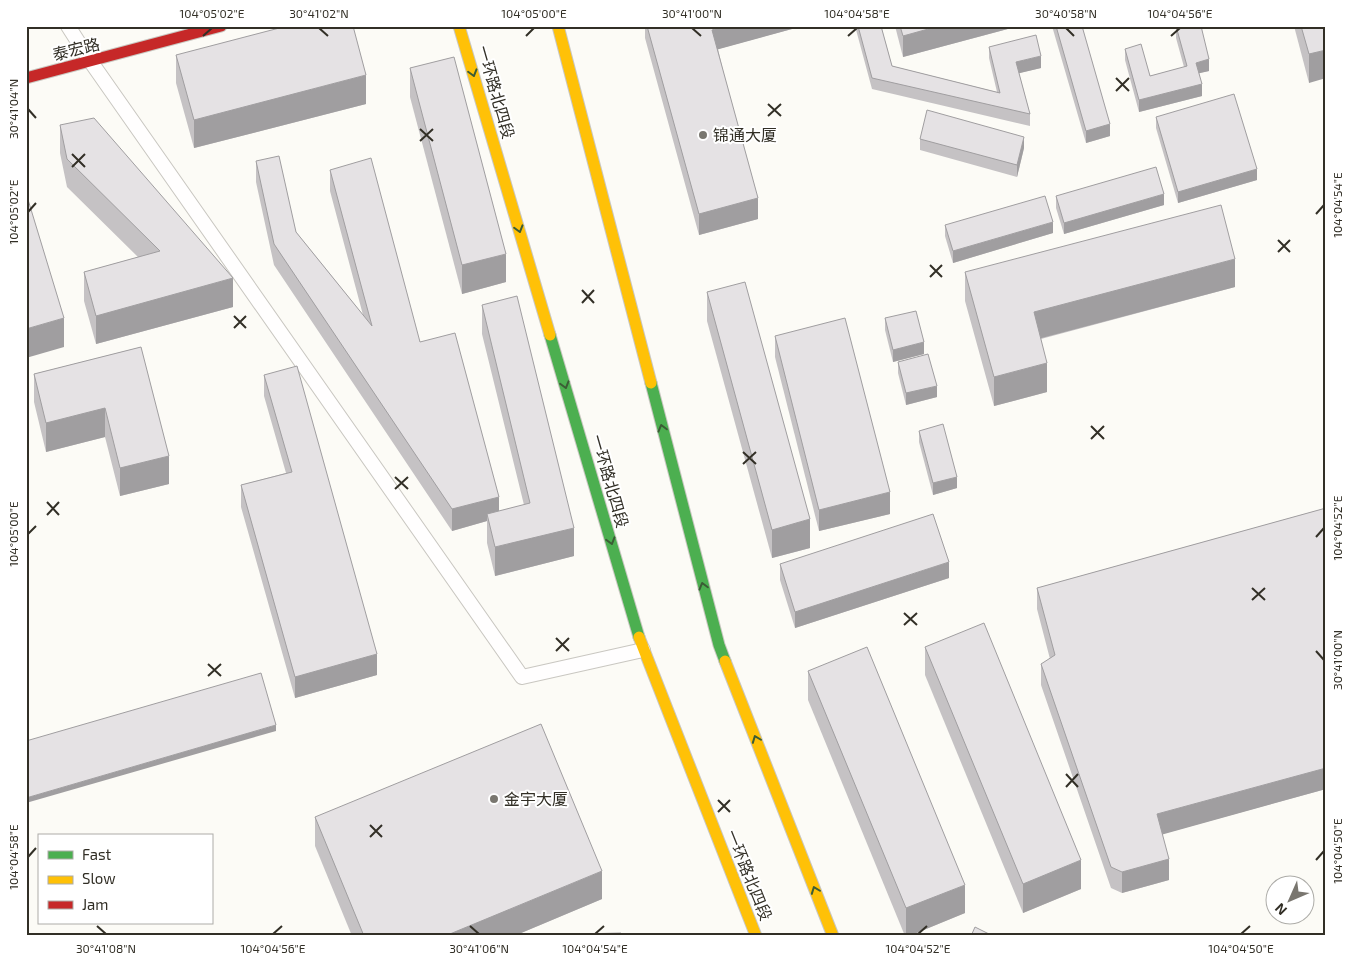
<svg xmlns="http://www.w3.org/2000/svg" width="1352" height="962" font-family="'Exo 2','Noto Sans SC',sans-serif">
	<style>
		.lines { fill: none; stroke-linecap: round; stroke-linejoin: round }
		.lane-casing { stroke: #c9c7c1; stroke-width: 16 }
		.fast-casing { stroke: #c9c7c1; stroke-width: 13 }
		.slow-casing { stroke: #c9c7c1; stroke-width: 13 }
		.jam-casing { stroke: #c9c7c1; stroke-width: 13 }
		.lane { stroke: #fffefe; stroke-width: 14 }
		.fast { stroke: #4caf50; stroke-width: 11 }
		.slow { stroke: #ffc107; stroke-width: 11 }
		.jam { stroke: #c62828; stroke-width: 11 }
		.wall { fill: #c5c2c4 }
		.shaded-wall { fill: #a09ea0 }
		.building { fill: #e5e2e4; stroke: #a09ea0 }
		.oneway { stroke: #3b5c35 }
		.ticks { fill: none; stroke: #322f26; stroke-width: 2 }
		.poi-dot { fill: #79766f; stroke: #fff; stroke-width: 2 }
		.labels { text-anchor: middle; stroke-width: 4; stroke-linejoin: round; paint-order: stroke }
		.street-label { font-size: 16px; fill: #322f26; stroke: #fff }
		.poi-label { font-size: 16px; fill: #322f26; stroke: #fff; text-anchor: start }
		.neatline { fill: none; stroke: #322f26; stroke-width: 2 }
		.ticks-label { font-size: 12px; text-anchor: middle; fill: #322f26 }
	</style>
	<rect width="100%" height="100%" fill="#fcfbf6"/>
	<g class="lines">
		<defs>
			<path id="lane" d="M68,26L91,62L522,677L643,650"/>
			<g id="fast">
				<path d="M550,335L639,637"/>
				<path d="M651,383L719,645L725,661"/>
			</g>
			<g id="slow">
				<path d="M459,26L550,335"/>
				<path d="M558,26L651,383"/>
				<path d="M639,637L756,936"/>
				<path d="M725,661L833,936"/>
			</g>
			<path id="jam" d="M26,78L221,26"/>
		</defs>
		<!-- lane casing -->
		<use href="#lane" class="lane-casing"/>
		<!-- fast casing -->
		<use href="#fast" class="fast-casing"/>
		<!-- slow casing -->
		<use href="#slow" class="slow-casing"/>
		<!-- jam casing -->
		<use href="#jam" class="jam-casing"/>
		<!-- lane -->
		<use href="#lane" class="lane"/>
		<!-- fast -->
		<use href="#fast" class="fast"/>
		<!-- slow -->
		<use href="#slow" class="slow"/>
		<!-- jam -->
		<use href="#jam" class="jam"/>
	</g>
	<!-- wall -->
	<g class="wall">
		<path d="M645,26H803L718,49L758,219L699,235L645,38Z"/>
		<path d="M855,26H881L892,66L997,92L989,58V47L1041,68L1019,73L1030,114V126L872,89Z"/>
		<path d="M895,26H1019L903,57Z"/>
		<path d="M1052,26H1082L1110,136L1086,143Z"/>
		<path d="M1176,26L1209,71L1199,73L1202,96L1139,112L1125,60V49L1150,76L1184,67L1176,38Z"/>
		<path d="M1294,26H1326L1309,83Z"/>
		<path d="M176,55L366,104L194,148L176,83Z"/>
		<path d="M410,68L506,282L462,294L410,97Z"/>
		<path d="M1156,117L1257,180L1178,203L1156,128Z"/>
		<path d="M60,125L233,307L96,344L84,301V272L138,257L67,187L60,153Z"/>
		<path d="M920,139L1024,148L1017,177L920,150Z"/>
		<path d="M256,161L296,232L363,315L330,191V170L420,342L499,511L524,505L482,334V305L574,556L495,576L487,543V521L452,531L274,265L256,182Z"/>
		<path d="M1056,196L1164,205L1064,234L1056,208Z"/>
		<path d="M945,225L1053,233L953,263L945,236Z"/>
		<path d="M965,272L1235,287L1041,339L1047,392L994,406L965,301Z"/>
		<path d="M707,292L810,548L772,558L707,321Z"/>
		<path d="M885,318L924,354L893,362L885,330Z"/>
		<path d="M775,336L890,514L819,531L775,357Z"/>
		<path d="M141,347L169,484L120,496L105,437L46,452L34,402V374Z"/>
		<path d="M898,362L937,397L906,405L898,373Z"/>
		<path d="M264,375L377,675L295,698L241,507V485L286,473L264,396Z"/>
		<path d="M919,431L957,488L933,495L919,442Z"/>
		<path d="M1326,508V789L1162,834L1169,880L1122,893L1111,888L1041,685V664L1050,659L1037,609V588Z"/>
		<path d="M780,564L949,578L795,628L780,580Z"/>
		<path d="M925,647L1081,889L1023,913L925,675Z"/>
		<path d="M808,671L965,913L909,936H905L808,700Z"/>
		<path d="M315,817L602,899L514,936H352L315,846Z"/>
	</g>
	<!-- shaded-wall -->
	<g class="shaded-wall">
		<path d="M725,26H803L712,51V30Z"/>
		<path d="M939,26H1019L903,57V36Z"/>
		<path d="M1326,50V78L1309,83V54Z"/>
		<path d="M1041,56V68L1016,74V62Z"/>
		<path d="M1209,59V71L1196,74V63Z"/>
		<path d="M366,75V104L194,148V120Z"/>
		<path d="M1202,84V96L1139,112V100Z"/>
		<path d="M1110,124V136L1086,143V131Z"/>
		<path d="M1024,137V148L1017,177V165Z"/>
		<path d="M1257,169V180L1178,203V192Z"/>
		<path d="M1164,194V205L1064,234V223Z"/>
		<path d="M758,198V219L699,235V214Z"/>
		<path d="M1053,222V233L953,263V251Z"/>
		<path d="M506,254V282L462,294V265Z"/>
		<path d="M1235,259V287L1034,340V312Z"/>
		<path d="M233,278V307L96,344V316Z"/>
		<path d="M64,318V347L26,358V329Z"/>
		<path d="M924,342V354L893,362V350Z"/>
		<path d="M1047,363V392L994,406V377Z"/>
		<path d="M937,386V397L906,405V393Z"/>
		<path d="M105,408V437L46,452V423Z"/>
		<path d="M169,456V484L120,496V468Z"/>
		<path d="M957,477V488L933,495V483Z"/>
		<path d="M890,492V514L819,531V510Z"/>
		<path d="M499,497V518L487,514V521L452,531V509Z"/>
		<path d="M810,519V548L772,558V530Z"/>
		<path d="M574,528V556L495,576V547Z"/>
		<path d="M949,562V578L795,628V612Z"/>
		<path d="M377,654V675L295,698V677Z"/>
		<path d="M276,725V731L26,803V798Z"/>
		<path d="M1326,768V789L1157,836V814Z"/>
		<path d="M1169,859V880L1122,893V872Z"/>
		<path d="M1081,860V889L1023,913V884Z"/>
		<path d="M602,871V899L514,936H445Z"/>
		<path d="M965,885V913L909,936H906V908Z"/>
	</g>
	<!-- building -->
	<g class="building">
		<path d="M287,26H353L366,75L194,120L176,55Z"/>
		<path d="M647,26H725L712,30L758,198L699,214Z"/>
		<path d="M858,26H881L892,66L1000,93L989,47L1036,35L1041,56L1016,62L1030,114L872,78Z"/>
		<path d="M900,26H939L903,36Z"/>
		<path d="M1056,26H1082L1110,124L1086,131Z"/>
		<path d="M1176,26H1201L1209,59L1196,63L1202,84L1139,100L1125,49L1141,44L1150,76L1187,66Z"/>
		<path d="M1301,26H1326V50L1309,54Z"/>
		<path d="M454,57L506,254L462,265L410,68Z"/>
		<path d="M1234,94L1257,169L1178,192L1156,117Z"/>
		<path d="M927,110L1024,137L1017,165L920,139Z"/>
		<path d="M94,118L233,278L96,316L84,272L160,251L67,159L60,125Z"/>
		<path d="M279,156L296,232L372,326L330,170L371,158L420,342L455,333L499,497L452,509L274,244L256,161Z"/>
		<path d="M1156,167L1164,194L1064,223L1056,196Z"/>
		<path d="M26,193L64,318L26,329Z"/>
		<path d="M1045,196L1053,222L953,251L945,225Z"/>
		<path d="M1221,205L1235,259L1034,312L1047,363L994,377L965,272Z"/>
		<path d="M745,282L810,519L772,530L707,292Z"/>
		<path d="M517,296L574,528L495,547L487,514L530,503L482,305Z"/>
		<path d="M916,311L924,342L893,350L885,318Z"/>
		<path d="M845,318L890,492L819,510L775,336Z"/>
		<path d="M141,347L169,456L120,468L105,408L46,423L34,374Z"/>
		<path d="M928,354L937,386L906,393L898,362Z"/>
		<path d="M297,366L377,654L295,677L241,485L292,472L264,375Z"/>
		<path d="M943,424L957,477L933,483L919,431Z"/>
		<path d="M1326,508V768L1157,814L1169,859L1122,872L1111,867L1041,664L1055,655L1037,588Z"/>
		<path d="M933,514L949,562L795,612L780,564Z"/>
		<path d="M984,623L1081,860L1023,884L925,647Z"/>
		<path d="M867,647L965,885L906,908L808,671Z"/>
		<path d="M261,673L276,725L26,798V741Z"/>
		<path d="M541,724L602,871L445,936H364L315,817Z"/>
		<path d="M975,927L993,936H971Z"/>
		<path d="M621,933L622,936H578L579,934Z"/>
	</g>
	<!-- one-way arrows -->
	<defs><path id="oneway-chevron" d="M-2-3.5L2.5 0L-2 3.5" fill="none" stroke-width="1.6" stroke-linecap="round" stroke-linejoin="round" transform="scale(1.25)"/></defs>
	<g class="oneway">
		<use href="#oneway-chevron" transform="translate(473 73) rotate(74)"/>
		<use href="#oneway-chevron" transform="translate(519 229) rotate(74)"/>
		<use href="#oneway-chevron" transform="translate(565 385) rotate(74)"/>
		<use href="#oneway-chevron" transform="translate(662 428) rotate(-105)"/>
		<use href="#oneway-chevron" transform="translate(611 541) rotate(74)"/>
		<use href="#oneway-chevron" transform="translate(703 586) rotate(-105)"/>
		<use href="#oneway-chevron" transform="translate(756 739) rotate(-111)"/>
		<use href="#oneway-chevron" transform="translate(815 890) rotate(-111)"/>
	</g>
	<!-- ticks -->
	<path class="ticks" d="M319,28L328,36M692,28L701,36M1066,28L1074,36M203,36L212,28M526,36L534,28M848,36L857,28M1171,36L1180,28M1116,78L1129,91M1116,91L1129,78M768,104L781,116M28,109L36,118M768,116L781,104M420,129L433,141M420,141L433,129M72,154L85,167M72,167L85,154M28,212L36,203M1316,214L1324,205M1278,240L1290,252M1278,252L1290,240M930,265L942,277M930,277L942,265M582,290L594,303M582,303L594,290M234,316L246,328M234,328L246,316M1091,426L1104,439M1091,439L1104,426M743,452L756,464M743,464L756,452M395,477L408,489M395,489L408,477M47,502L59,515M47,515L59,502M28,534L36,526M1316,537L1324,528M1252,588L1265,600M1252,600L1265,588M904,613L917,625M904,625L917,613M556,638L569,651M556,651L569,638M1316,651L1324,660M208,664L221,676M208,676L221,664M1066,774L1078,787M1066,787L1078,774M718,800L730,812M718,812L730,800M370,825L382,837M370,837L382,825M28,857L36,848M1316,860L1324,851M97,926L106,934M470,926L479,934M273,934L282,926M595,934L604,926M918,934L927,926M1241,934L1250,926"/>
	<!-- markers -->
	<g class="poi-dot">
		<circle cx="703" cy="135" r="5"/>
		<circle cx="494" cy="799" r="5"/>
	</g>
	<g class="labels">
		<!-- street labels -->
		<g class="street-label">
			<text transform="translate(76 49) rotate(-14)" y="6">泰宏路</text>
			<text transform="translate(496 92) rotate(74)" y="6">一环路北四段</text>
			<text transform="translate(610 481) rotate(74)" y="6">一环路北四段</text>
			<text transform="translate(749 875) rotate(68)" y="6">一环路北四段</text>
		</g>
		<!-- poi labels -->
		<g class="poi-label">
			<text x="713" y="141">锦通大厦</text>
			<text x="504" y="805">金宇大厦</text>
		</g>
	</g>
	<!-- border -->
	<rect width="1352" height="962" fill="none" stroke="#ffffff" stroke-width="55"/>
	<!-- legend -->
	<rect x="38" y="834" width="175" height="90" fill="#ffffff" stroke="#adaca8"/>
	<rect x="48" y="851" width="25" height="8" fill="#4caf50" stroke="#adaca8"/>
	<text x="82" y="860" font-size="15" fill="#322f26">Fast</text>
	<rect x="48" y="876" width="25" height="8" fill="#ffc107" stroke="#adaca8"/>
	<text x="82" y="884" font-size="15" fill="#322f26">Slow</text>
	<rect x="48" y="901" width="25" height="8" fill="#c62828" stroke="#adaca8"/>
	<text x="82" y="910" font-size="15" fill="#322f26">Jam</text>
	<!-- north arrow -->
	<g transform="translate(1290 900) rotate(225)"><circle r="24" fill="#ffffff" stroke="#adaca8"/>
	<path d="M0-4L9 19L0 12L-9 19Z" fill="#79766f"/>
	<text y="-8" font-size="14" font-weight="bold" text-anchor="middle" fill="#322f26">N</text>
	</g>
	<rect x="28" y="28" width="1296" height="906" class="neatline"/>
	<g class="ticks-label">
		<text x="212" y="18">104°05'02"E</text>
		<text x="319" y="18">30°41'02"N</text>
		<text x="534" y="18">104°05'00"E</text>
		<text x="692" y="18">30°41'00"N</text>
		<text x="857" y="18">104°04'58"E</text>
		<text x="1066" y="18">30°40'58"N</text>
		<text x="1180" y="18">104°04'56"E</text>
		<text transform="translate(14 109) rotate(-90)" y="4">30°41'04"N</text>
		<text transform="translate(1338 205) rotate(-90)" y="4">104°04'54"E</text>
		<text transform="translate(14 212) rotate(-90)" y="4">104°05'02"E</text>
		<text transform="translate(1338 528) rotate(-90)" y="4">104°04'52"E</text>
		<text transform="translate(14 534) rotate(-90)" y="4">104°05'00"E</text>
		<text transform="translate(1338 660) rotate(-90)" y="4">30°41'00"N</text>
		<text transform="translate(1338 851) rotate(-90)" y="4">104°04'50"E</text>
		<text transform="translate(14 857) rotate(-90)" y="4">104°04'58"E</text>
		<text x="106" y="953">30°41'08"N</text>
		<text x="273" y="953">104°04'56"E</text>
		<text x="479" y="953">30°41'06"N</text>
		<text x="595" y="953">104°04'54"E</text>
		<text x="918" y="953">104°04'52"E</text>
		<text x="1241" y="953">104°04'50"E</text>
	</g>
</svg>
